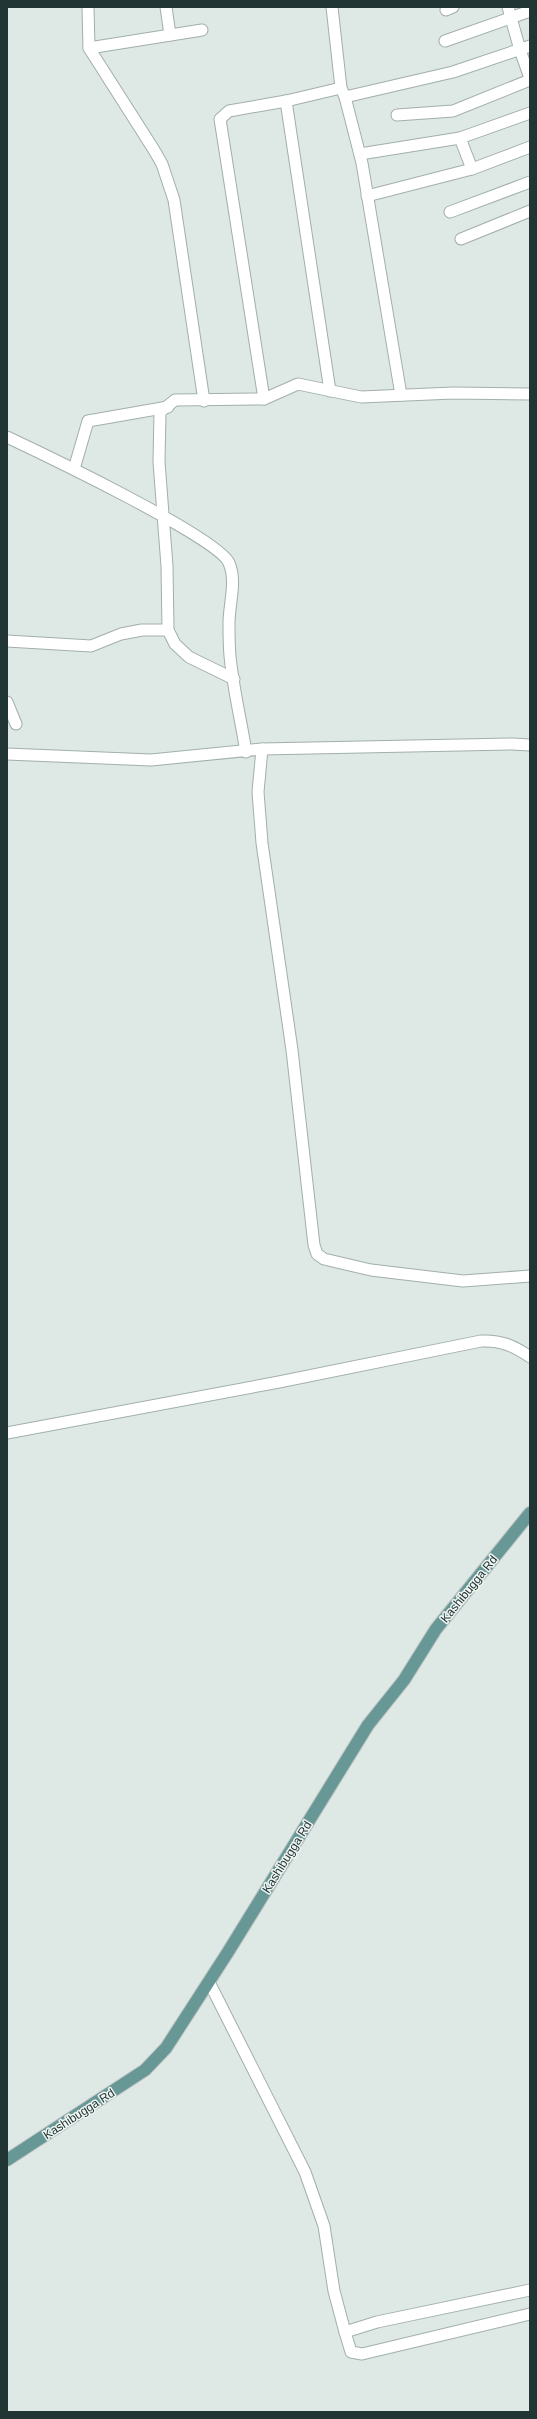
<svg xmlns="http://www.w3.org/2000/svg" width="537" height="2419" font-family="Arial,sans-serif">
	<style>
		.lines { fill: none; stroke-linecap: round; stroke-linejoin: round }
		.minor-casing { stroke: #a2afac; stroke-width: 13 }
		.major-casing { stroke: #bcc2c2; stroke-width: 14 }
		.minor { stroke: #fff; stroke-width: 11 }
		.major { stroke: #689896; stroke-width: 12 }
		.labels { text-anchor: middle; stroke-width: 3; stroke-linejoin: round; paint-order: stroke }
		.street-label { font-size: 12px; fill: #213534; stroke: #eef5f3 }
	</style>
	<rect width="100%" height="100%" fill="#dee8e5"/>
	<g class="lines">
		<defs>
			<g id="minor">
				<path d="M88,7L89,48L154,150L162,164L174,200L204,401"/>
				<path d="M166,7L170,35"/>
				<path d="M332,7L341,88L345,97L453,72L530,46"/>
				<path d="M508,7L520,50L530,78"/>
				<path d="M446,10L453,7"/>
				<path d="M445,41L530,11"/>
				<path d="M89,48L202,30"/>
				<path d="M345,97L362,163L401,395"/>
				<path d="M286,101L330,391"/>
				<path d="M397,115L453,111L530,80"/>
				<path d="M460,138L472,169"/>
				<path d="M360,154L460,138L530,113"/>
				<path d="M367,196L472,169L530,147"/>
				<path d="M450,212L530,182"/>
				<path d="M461,239L530,211"/>
				<path d="M264,399L220,119L229,111L286,101L341,88"/>
				<path d="M7,437C41,453 219,538 229,563C237,581 229,604 229,623C229,634 229,645 230,656C233,688 241,720 246,752"/>
				<path d="M74,469L88,421L168,407"/>
				<path d="M7,641L91,646L121,634L142,630H168"/>
				<path d="M234,679L189,657L175,644L168,630L167,566L159,462L160,412L175,400L264,399L298,384L361,397L453,393L530,394"/>
				<path d="M7,702L16,724"/>
				<path d="M262,749L258,792L262,843L292,1050L314,1245L317,1254L324,1259L371,1270L463,1281L530,1276"/>
				<path d="M7,754L151,760L262,749L512,744L530,745"/>
				<path d="M7,1433L279,1382L481,1341C501,1340 514,1346 530,1357"/>
				<path d="M209,1982L305,2172L324,2226L334,2291L345,2332L377,2322L530,2290"/>
				<path d="M345,2332L351,2352L362,2354L530,2314"/>
			</g>
			<path id="major" d="M7,2160L145,2070L166,2048L228,1952L368,1725L404,1680L436,1629L530,1513"/>
		</defs>
		<!-- minor casing -->
		<use href="#minor" class="minor-casing"/>
		<!-- major casing -->
		<use href="#major" class="major-casing"/>
		<!-- minor -->
		<use href="#minor" class="minor"/>
		<!-- major -->
		<use href="#major" class="major"/>
	</g>
	<g class="labels">
		<!-- street labels -->
		<g class="street-label">
			<text transform="translate(469 1589) rotate(-51)" y="4">Kashibugga Rd</text>
			<text transform="translate(287 1857) rotate(-58)" y="4">Kashibugga Rd</text>
			<text transform="translate(79 2114) rotate(-33)" y="4">Kashibugga Rd</text>
		</g>
	</g>
	<!-- border -->
	<rect width="537" height="2419" fill="none" stroke="#213534" stroke-width="16"/>
</svg>
